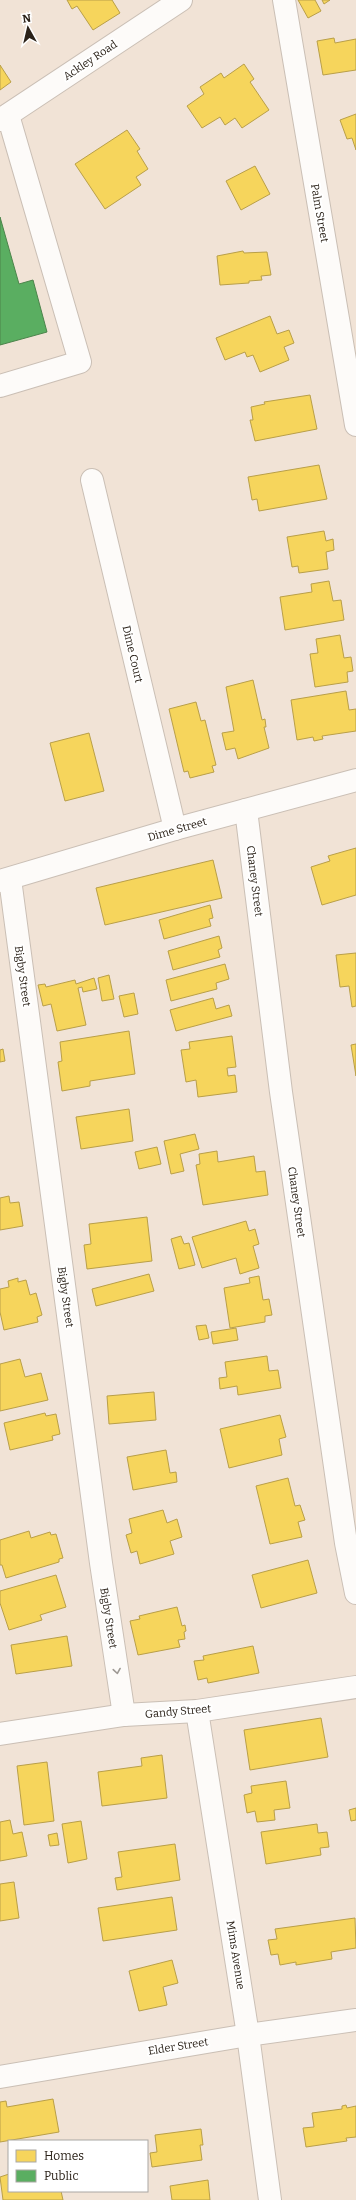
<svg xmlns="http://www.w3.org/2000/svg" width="356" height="2200" font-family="Bitter,serif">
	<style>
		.homes { fill: #f6d55c; stroke: #b99f48 }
		.public { fill: #5aae61; stroke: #4c844b }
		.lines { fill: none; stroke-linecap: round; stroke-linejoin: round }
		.minor-casing { stroke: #cabfb5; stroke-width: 24 }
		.minor { stroke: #fdfbf9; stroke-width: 22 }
		.oneway { stroke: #9e9994 }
		.labels { text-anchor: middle; stroke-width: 4; stroke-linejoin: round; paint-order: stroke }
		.street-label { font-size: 11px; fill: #2b2219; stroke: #fff }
	</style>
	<rect width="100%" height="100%" fill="#f1e3d6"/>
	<!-- homes -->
	<g class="homes">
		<path d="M67,0H112L120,13L93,30L77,6L72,9Z"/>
		<path d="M298,0H315L321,11L308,18Z"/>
		<path d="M322,0H330L324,4Z"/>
		<path d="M334,38L335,43L356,39V70L323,75L317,41Z"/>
		<path d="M244,64L254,79L250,82L269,110L242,128L235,118L225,125L220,117L202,128L187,106L204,94L200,87L221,73L224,78Z"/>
		<path d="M0,65L11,82L0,90Z"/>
		<path d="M356,114V150L352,138L347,139L340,120Z"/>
		<path d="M127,130L140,149L137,151L148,169L136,177L141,185L105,209L75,164Z"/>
		<path d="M255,166L270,194L241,210L226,181Z"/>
		<path d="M243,251L244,253L267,252L271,275L261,276L262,280L249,281V283L220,285L217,256Z"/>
		<path d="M270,316L277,334L289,330L294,343L284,347L289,360L260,372L253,355L247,357L245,352L225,360L216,338Z"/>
		<path d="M310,395L317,429L255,441L250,420H253L251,407L265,404L264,402Z"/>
		<path d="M319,465L327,499L259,511L257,499L252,500L248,477Z"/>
		<path d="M324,531L326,541L333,539L334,550L326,552L328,569L299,573L298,566L292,567L287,537Z"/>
		<path d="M329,581L333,601L341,600L344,620L285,630L280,597L312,592L311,584Z"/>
		<path d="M340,635L344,658L351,657L353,671L347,672L348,682L315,687L310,654L318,653L316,639Z"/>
		<path d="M253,680L262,720L265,719L266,727H264L269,748L238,759L235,748L226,750L222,733L234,731L226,687Z"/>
		<path d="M346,691L349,710L356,709V731L322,736L323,739L314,741L313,737L297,740L291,700Z"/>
		<path d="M196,702L201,721L205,720L216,765L212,766L214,772L190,778L188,771L184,772L169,709Z"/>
		<path d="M89,733L104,791L65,801L50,743Z"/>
		<path d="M356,848V895L322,905L311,867L330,861L328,856Z"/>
		<path d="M213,860L222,898L105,925L96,888Z"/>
		<path d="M210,905L213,918L209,919L211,926L164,939L159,920Z"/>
		<path d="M219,936L222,948L218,950L220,957L173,970L168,951Z"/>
		<path d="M356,953V1006L352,1007L349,986L340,987L336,955Z"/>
		<path d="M225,964L229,979L216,983L217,989L171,1001L166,980Z"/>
		<path d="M109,975L114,999L102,1001L98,978Z"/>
		<path d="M94,978L97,989L83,992L82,987L78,988L86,1025L57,1031L51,1004L43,1006L38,985L45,984L46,987L75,980L76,984Z"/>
		<path d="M134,993L138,1014L124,1017L119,996Z"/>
		<path d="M213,998L216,1009L229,1005L232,1016L176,1031L170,1010Z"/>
		<path d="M129,1031L135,1074L90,1081V1086L62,1091L58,1062L62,1061L60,1042Z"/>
		<path d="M232,1036L236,1067L227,1068L228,1076L235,1075L237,1092L198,1097L196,1080L186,1082L181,1050L190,1049L189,1042Z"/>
		<path d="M356,1044V1076L351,1045Z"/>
		<path d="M3,1049L5,1061L0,1062V1050Z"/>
		<path d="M129,1109L133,1141L81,1149L76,1117Z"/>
		<path d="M195,1134L199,1149L180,1154L184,1171L171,1174L164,1141Z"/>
		<path d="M157,1147L161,1164L139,1169L135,1152Z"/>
		<path d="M217,1151L218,1162L254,1156L256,1172L265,1171L268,1195L203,1205L196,1165L200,1164L199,1154Z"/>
		<path d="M9,1196L10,1203L19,1202L23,1226L0,1230V1198Z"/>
		<path d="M147,1217L152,1261L87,1269L84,1245L91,1244L89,1224Z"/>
		<path d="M246,1221L249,1231L255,1229L259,1244L253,1246L259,1268L240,1274L236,1258L202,1268L192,1237Z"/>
		<path d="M181,1236L184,1244L189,1243L195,1265L179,1269L171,1239Z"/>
		<path d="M149,1274L154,1291L96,1306L92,1289Z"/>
		<path d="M259,1276L263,1300L269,1299L272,1315L265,1316V1322L230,1328L224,1288L250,1283L249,1278Z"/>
		<path d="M18,1278V1282L26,1280L30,1295L36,1293L42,1315L37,1317L38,1322L4,1330L0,1312V1289L9,1287L8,1281Z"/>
		<path d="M206,1325L209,1338L199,1340L196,1326Z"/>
		<path d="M236,1328L238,1340L213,1344L211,1332Z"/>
		<path d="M267,1356L269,1371L278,1370L281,1388L238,1395L237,1386L220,1389L219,1378L227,1377L225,1362Z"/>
		<path d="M20,1359L25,1377L41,1373L48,1400L0,1411V1364Z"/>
		<path d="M154,1392L156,1420L109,1424L107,1396Z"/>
		<path d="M45,1413L46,1416L56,1414L60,1434L52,1436L53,1440L10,1450L4,1423Z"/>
		<path d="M280,1415L286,1437L279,1439L282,1455L229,1468L220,1429Z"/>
		<path d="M166,1450L170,1473L176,1472L177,1482L133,1490L127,1457Z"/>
		<path d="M288,1478L295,1506L300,1505L305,1520L298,1522L302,1537L270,1544L256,1486Z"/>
		<path d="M163,1510L167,1523L177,1519L182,1537L170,1541L174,1554L140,1564L137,1551L131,1553L126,1535L132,1533L129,1519Z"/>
		<path d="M29,1531L31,1538L50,1532L51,1535L56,1534L63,1558L59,1559V1562L6,1578L2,1565H0V1540Z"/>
		<path d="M308,1560L317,1593L261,1608L252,1575Z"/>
		<path d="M56,1575L66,1607L40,1615L42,1620L9,1630L0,1603V1591Z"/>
		<path d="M177,1607L182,1626L185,1625L186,1631L184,1632L185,1639L178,1640L180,1647L138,1655L130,1621L140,1619L139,1616Z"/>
		<path d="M67,1636L72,1666L16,1674L11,1645Z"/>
		<path d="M253,1646L259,1673L208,1683L207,1678L198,1680L194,1661L204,1660L203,1656Z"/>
		<path d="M321,1718L328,1757L250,1770L244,1730Z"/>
		<path d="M162,1755L167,1798L102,1806L98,1772L142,1766L141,1758Z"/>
		<path d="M47,1762L54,1821L24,1825L17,1766Z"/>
		<path d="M286,1781L290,1808L274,1810L275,1820L257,1822L255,1811L247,1813L244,1795L252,1793L251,1786Z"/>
		<path d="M356,1808V1820L351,1821L349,1810Z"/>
		<path d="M10,1820L13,1834L22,1832L27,1856L0,1861V1822Z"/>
		<path d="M81,1821L87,1859L68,1863L62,1824Z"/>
		<path d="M317,1824L318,1833L327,1832L329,1847L320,1848L321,1855L266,1864L261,1832Z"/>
		<path d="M57,1833L59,1845L50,1846L48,1835Z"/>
		<path d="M175,1844L180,1880L117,1890L115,1878L122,1877L118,1852Z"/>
		<path d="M14,1882L19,1918L0,1921V1884Z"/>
		<path d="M172,1897L177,1930L103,1941L98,1908Z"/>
		<path d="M355,1918L356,1948L331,1952L332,1959L296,1965V1962L280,1965L278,1954L271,1955L268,1940L277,1939L275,1929Z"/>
		<path d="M172,1960L178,1983L163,1987L167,2005L139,2011L129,1971Z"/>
		<path d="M53,2099L59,2132L0,2142V2102L6,2101L7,2107Z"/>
		<path d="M346,2105L347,2108L356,2106V2137L346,2138L347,2141L306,2147L303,2128L314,2127L312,2113L342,2109V2106Z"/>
		<path d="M201,2129L203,2145H200L202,2160L152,2167L150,2153L157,2152L155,2135Z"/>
		<path d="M9,2174V2191H61L63,2200H3L0,2177Z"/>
		<path d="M208,2180L210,2200H172L170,2186Z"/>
	</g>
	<!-- public -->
	<path class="public" d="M0,217L19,284L33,280L47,332L0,345Z"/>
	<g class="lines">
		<defs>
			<g id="minor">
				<path d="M284,0L356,425"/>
				<path d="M0,120L181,0"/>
				<path d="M0,386L80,362L8,115"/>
				<path d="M92,480L175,829"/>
				<path d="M246,810L281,1092L346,1543L356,1593"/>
				<path d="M10,879L101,1563L124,1715"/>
				<path d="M0,881L175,829L356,780"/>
				<path d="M197,1711L248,2035L270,2200"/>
				<path d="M0,1734L124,1715L197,1711L356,1687"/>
				<path d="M0,2077L248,2035L356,2020"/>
			</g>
		</defs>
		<!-- minor casing -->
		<use href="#minor" class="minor-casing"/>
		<!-- minor -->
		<use href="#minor" class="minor"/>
	</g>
	<!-- one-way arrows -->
	<defs><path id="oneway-chevron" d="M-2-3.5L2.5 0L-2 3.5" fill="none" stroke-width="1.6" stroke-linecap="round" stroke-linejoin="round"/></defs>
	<use class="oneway" href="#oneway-chevron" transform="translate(117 1671) rotate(81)"/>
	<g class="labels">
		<!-- street labels -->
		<g class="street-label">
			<text transform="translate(90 60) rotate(-34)" y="4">Ackley Road</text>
			<text transform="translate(320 213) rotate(80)" y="4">Palm Street</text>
			<text transform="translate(133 654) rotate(77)" y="4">Dime Court</text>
			<text transform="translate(177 829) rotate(-16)" y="4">Dime Street</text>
			<text transform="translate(255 881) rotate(83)" y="4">Chaney Street</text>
			<text transform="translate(23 976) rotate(82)" y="4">Bigby Street</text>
			<text transform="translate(297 1202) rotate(82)" y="4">Chaney Street</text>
			<text transform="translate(66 1297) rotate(82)" y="4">Bigby Street</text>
			<text transform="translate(109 1618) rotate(81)" y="4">Bigby Street</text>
			<text transform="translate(178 1711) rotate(-5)" y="4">Gandy Street</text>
			<text transform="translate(236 1955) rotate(81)" y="4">Mims Avenue</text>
			<text transform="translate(178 2046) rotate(-9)" y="4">Elder Street</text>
		</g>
	</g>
	<!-- legend -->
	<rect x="8" y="2140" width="140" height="52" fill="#ffffff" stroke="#aaa7a3"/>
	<rect x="16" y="2150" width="20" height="12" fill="#f6d55c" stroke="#aaa7a3"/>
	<text x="44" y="2160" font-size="12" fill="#2b2219">Homes</text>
	<rect x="16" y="2170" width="20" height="12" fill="#5aae61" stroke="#aaa7a3"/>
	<text x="44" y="2180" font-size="12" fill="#2b2219">Public</text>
	<!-- north arrow -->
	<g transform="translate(28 28) rotate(352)" stroke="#ffffff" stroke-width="3" paint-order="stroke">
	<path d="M0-3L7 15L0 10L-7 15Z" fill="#2b2219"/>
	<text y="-6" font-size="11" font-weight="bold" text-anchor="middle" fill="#2b2219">N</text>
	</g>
</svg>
